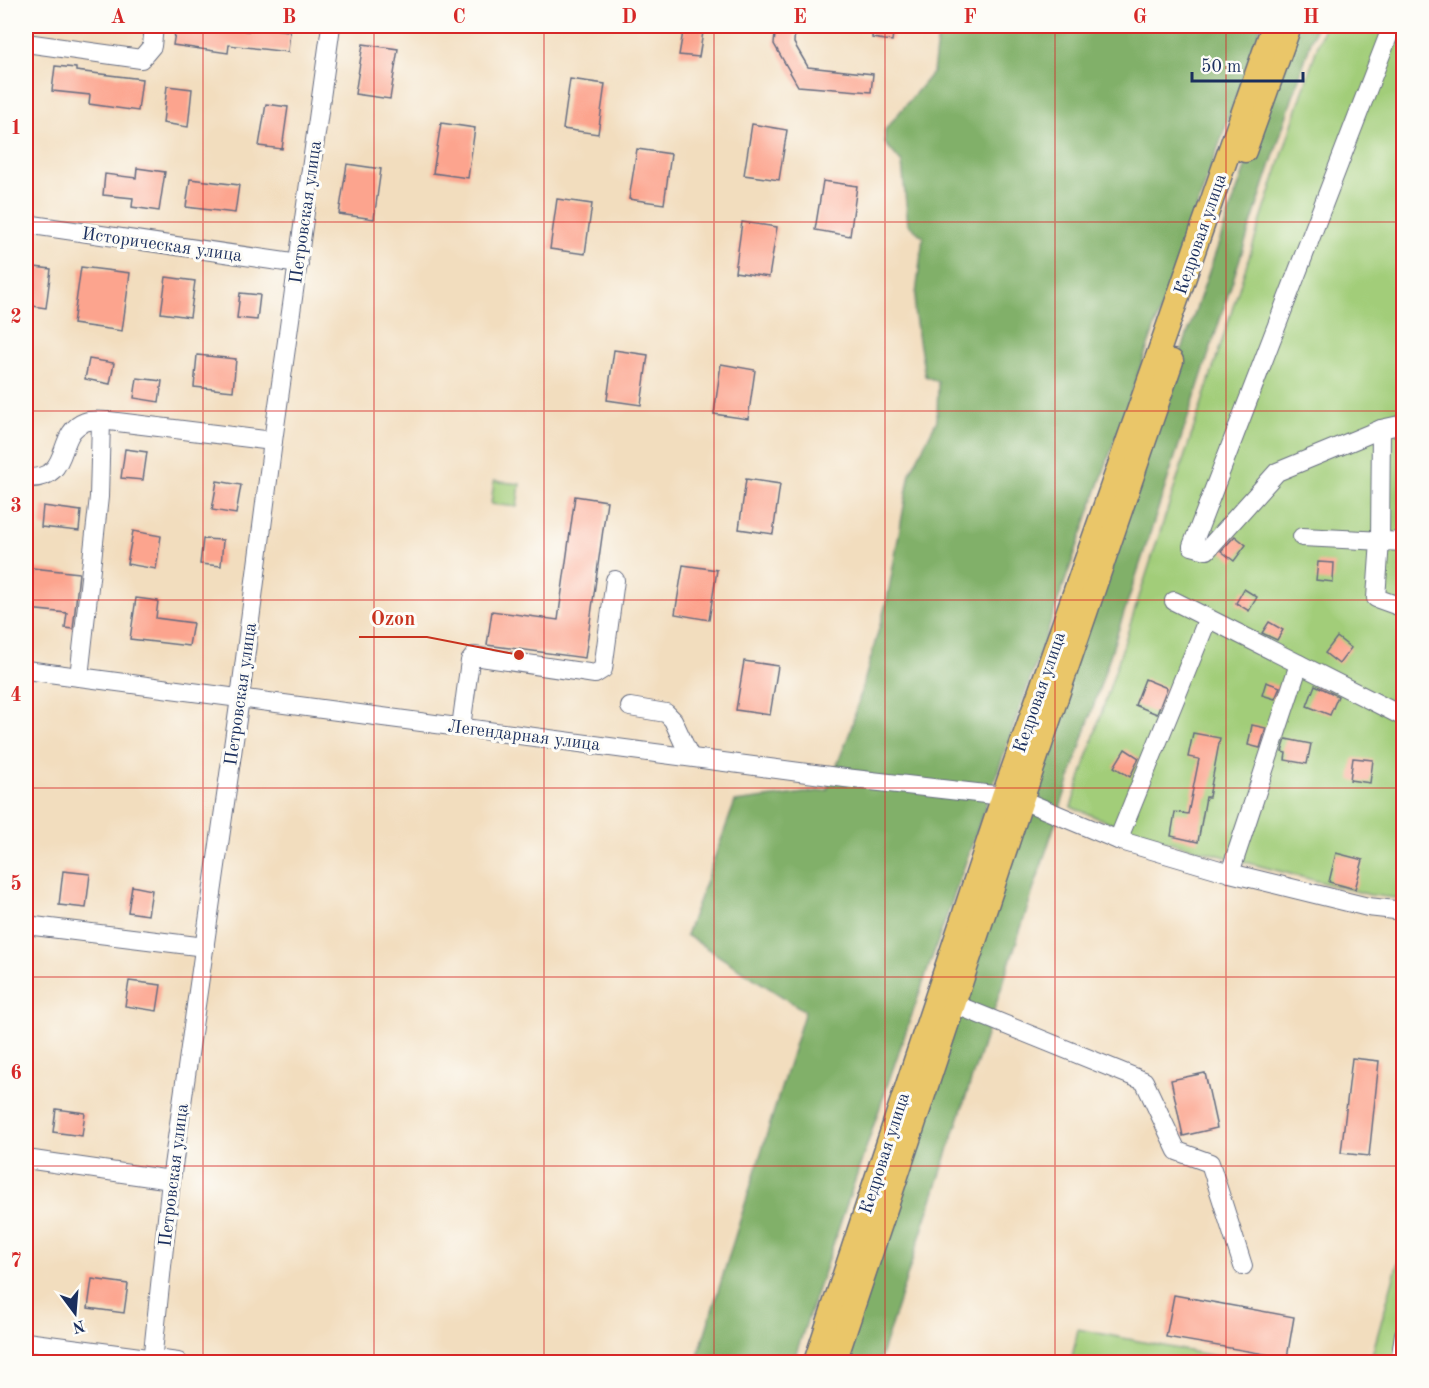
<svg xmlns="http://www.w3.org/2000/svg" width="1429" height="1388" font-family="'Old Standard TT',serif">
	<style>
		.green { fill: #a2cd79; stroke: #5e7e6c; stroke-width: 1.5 }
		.forest { fill: #81b069; stroke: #4e7064; stroke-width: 1.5 }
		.building { fill: #fca48e }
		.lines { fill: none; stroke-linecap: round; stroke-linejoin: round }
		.minor-casing { stroke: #666c80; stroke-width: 20 }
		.major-casing { stroke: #666c80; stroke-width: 25 }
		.minor { stroke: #fff; stroke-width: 18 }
		.major { stroke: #eac669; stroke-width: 22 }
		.grid { fill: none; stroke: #d62828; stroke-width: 1.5; stroke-opacity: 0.55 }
		.labels { text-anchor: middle; stroke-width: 6; stroke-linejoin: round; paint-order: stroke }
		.street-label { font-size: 18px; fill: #1b2f5e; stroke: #fdfcf7 }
		.leader { fill: none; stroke: #c8321e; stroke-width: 2 }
		.callout-dot { fill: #c8321e; stroke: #fdfcf7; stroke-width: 2 }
		.callout-label { font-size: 20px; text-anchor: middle; font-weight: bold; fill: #c8321e; stroke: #fdfcf7; stroke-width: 6; stroke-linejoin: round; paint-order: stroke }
		.neatline { fill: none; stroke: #d62828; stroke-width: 2 }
		.grid-label { font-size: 20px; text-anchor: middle; font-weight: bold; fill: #d62828 }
	</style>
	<rect width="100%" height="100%" fill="#fdfcf7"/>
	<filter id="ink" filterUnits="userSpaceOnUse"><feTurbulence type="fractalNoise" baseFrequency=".0167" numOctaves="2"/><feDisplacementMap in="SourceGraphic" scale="12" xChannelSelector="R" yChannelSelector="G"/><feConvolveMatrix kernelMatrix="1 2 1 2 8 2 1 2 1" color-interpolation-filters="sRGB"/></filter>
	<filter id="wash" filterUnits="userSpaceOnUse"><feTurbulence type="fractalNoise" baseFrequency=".008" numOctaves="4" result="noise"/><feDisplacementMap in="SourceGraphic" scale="24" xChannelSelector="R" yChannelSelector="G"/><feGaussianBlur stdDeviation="1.35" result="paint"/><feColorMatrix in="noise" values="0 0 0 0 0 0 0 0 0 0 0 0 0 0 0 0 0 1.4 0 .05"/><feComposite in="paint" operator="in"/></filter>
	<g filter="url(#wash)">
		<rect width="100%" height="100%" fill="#f2ddbe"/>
		<!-- green -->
		<g class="green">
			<path d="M1324,26H1403V899L1370,895L1135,833L1071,807Z"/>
			<path d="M494,481L520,484L517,507L491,504Z"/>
			<path d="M1403,1244V1362H1370Z"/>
			<path d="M1078,1329L1244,1362H1071Z"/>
		</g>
		<!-- forest -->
		<g class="forest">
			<path d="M939,26H1261L897,1057L793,1362H696L805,1011L686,935L735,802L827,790L850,732L887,600L910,473L937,420L938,382L925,376L914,311L923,237L908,224L902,163L885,143V130L933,72Z"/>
			<path d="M1294,26H1316L879,1362H839L1039,763Z"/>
		</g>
		<g id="blocks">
			<!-- building -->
			<g class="building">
				<path d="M176,26H217L248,31V26L290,31L288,52L229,45L228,53L173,45Z"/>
				<path d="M684,26H704L699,57L679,55Z"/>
				<path d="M776,26H795L794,43L808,67L873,74L871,92L798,86L774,44Z"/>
				<path d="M873,26H894L892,41L872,38Z"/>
				<path d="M363,44L398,49L390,99L355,94Z"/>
				<path d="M55,66L76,68V71L142,79L138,111L89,104L90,95L52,91Z"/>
				<path d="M570,79L605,84L598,134L563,129Z"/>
				<path d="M167,86L192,89L188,127L163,123Z"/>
				<path d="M266,104L288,107L282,149L259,146Z"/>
				<path d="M441,123L475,128L468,178L433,173Z"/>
				<path d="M752,124L787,130L779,180L744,175Z"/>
				<path d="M637,149L671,154L664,204L629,199Z"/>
				<path d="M347,164L381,169L374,219L339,214Z"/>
				<path d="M137,168L165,172L159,211L132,207L133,198L103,195L105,174L136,178Z"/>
				<path d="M190,179L239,185L235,213L186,207Z"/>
				<path d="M823,181L857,186L850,236L815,230Z"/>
				<path d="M557,199L592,204L585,254L550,249Z"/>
				<path d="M742,222L777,227L769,277L735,272Z"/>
				<path d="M26,266L51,269L46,308L26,305Z"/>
				<path d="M81,267L130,273L122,331L73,324Z"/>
				<path d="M166,277L195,281L190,317L161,313Z"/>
				<path d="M240,293L260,295L257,320L237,318Z"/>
				<path d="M614,350L648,355L641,405L607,400Z"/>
				<path d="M197,355L236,359L233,391L194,387Z"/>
				<path d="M89,359L114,363L110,384L85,379Z"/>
				<path d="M721,364L755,370L748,419L714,414Z"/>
				<path d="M137,378L162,381L159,402L134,398Z"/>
				<path d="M125,449L147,452L143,480L121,478Z"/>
				<path d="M746,479L780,484L773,534L739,529Z"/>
				<path d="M217,481L241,485L236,514L212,510Z"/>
				<path d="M575,496L607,501L585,658L487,645L492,611L558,620Z"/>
				<path d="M43,506L81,511L79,531L41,527Z"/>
				<path d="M133,531L161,536L156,569L127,564Z"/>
				<path d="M1235,536L1246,545L1234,561L1221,551Z"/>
				<path d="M203,539L223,540L221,566L200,564Z"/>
				<path d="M1318,562L1334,563L1333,582L1316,580Z"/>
				<path d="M683,565L717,570L709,620L675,614Z"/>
				<path d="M32,568L79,573L73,629L65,628L67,613L28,609Z"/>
				<path d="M1244,589L1257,597L1249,611L1236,603Z"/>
				<path d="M136,598L158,601L156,618L193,623L189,646L130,639Z"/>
				<path d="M1269,622L1283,630L1277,640L1262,633Z"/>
				<path d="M1337,637L1351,648L1339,664L1325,653Z"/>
				<path d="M744,661L778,666L770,715L736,710Z"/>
				<path d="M1145,679L1167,688L1157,714L1135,705Z"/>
				<path d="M1266,682L1280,687L1275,699L1262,695Z"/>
				<path d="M1315,685L1338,696L1330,715L1307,706Z"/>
				<path d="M1252,725L1266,728L1260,748L1248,745Z"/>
				<path d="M1193,733L1220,738L1209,797H1206L1198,842L1171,836L1175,812L1188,814L1199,759L1188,757Z"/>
				<path d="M1286,739L1311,744L1307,764L1285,760L1286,753L1282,752Z"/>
				<path d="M1125,749L1139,758L1130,777L1114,767Z"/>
				<path d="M1353,758L1373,760L1370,783L1350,780Z"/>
				<path d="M1336,853L1363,860L1355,889L1329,882Z"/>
				<path d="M63,871L90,874L86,908L59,905Z"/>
				<path d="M132,886L152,890L148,915L128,912Z"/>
				<path d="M129,981L161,985L157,1011L125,1006Z"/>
				<path d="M1352,1058L1379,1061L1369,1156L1341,1153Z"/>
				<path d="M1205,1073L1217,1128L1183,1136L1171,1080Z"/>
				<path d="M56,1109L85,1113L82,1136L53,1132Z"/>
				<path d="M92,1279L128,1284L124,1313L88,1308Z"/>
				<path d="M1174,1295L1294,1317L1287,1358L1166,1337Z"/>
			</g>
		</g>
	</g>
	<g filter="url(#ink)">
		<use href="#blocks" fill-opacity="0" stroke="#666c80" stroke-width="1.5"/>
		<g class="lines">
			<defs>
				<g id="minor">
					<path d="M1392,26L1192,546L1207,550L1277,472L1381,429L1404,424"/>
					<path d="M26,43L141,59L152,46L154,26"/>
					<path d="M26,224L299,264"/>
					<path d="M1381,429L1380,541L1376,598L1404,608"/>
					<path d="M26,478C74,480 54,433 85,422C92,419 102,421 109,421L273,441"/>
					<path d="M1302,537L1404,542"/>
					<path d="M1174,601L1404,717"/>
					<path d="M26,670L845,778L1003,796L1022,800L1118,840L1230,873L1368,907L1404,911"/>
					<path d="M79,677L99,497L101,421"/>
					<path d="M630,707L666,713L673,720L690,757"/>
					<path d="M461,727L470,661L474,656L595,674L603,669L615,580"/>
					<path d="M1118,840L1208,618"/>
					<path d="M1230,873L1299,664"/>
					<path d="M26,925L205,947"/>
					<path d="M954,1004L1144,1081L1177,1151L1210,1163L1243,1266"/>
					<path d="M26,1159L171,1180"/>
					<path d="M26,1342L178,1362"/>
					<path d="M152,1362L171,1180L240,698L273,441L331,26"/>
					<path d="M1400,1362L1404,1334"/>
				</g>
				<g id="major">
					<path d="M1245,151L1290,26"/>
					<path d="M815,1362L1003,796L1273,26"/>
					<path d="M835,1362L1022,800L1172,361"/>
				</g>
			</defs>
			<!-- minor casing -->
			<use href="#minor" class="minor-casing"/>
			<!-- major casing -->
			<use href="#major" class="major-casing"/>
			<!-- minor -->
			<use href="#minor" class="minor"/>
			<!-- major -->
			<use href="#major" class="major"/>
		</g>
	</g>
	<!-- grid -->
	<path class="grid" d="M203,26V1362M374,26V1362M544,26V1362M714,26V1362M885,26V1362M1055,26V1362M1226,26V1362M26,222H1404M26,411H1404M26,600H1404M26,788H1404M26,977H1404M26,1166H1404"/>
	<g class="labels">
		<!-- street labels -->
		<g class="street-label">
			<text transform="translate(305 212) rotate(-82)" y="6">Петровская улица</text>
			<text transform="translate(1200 234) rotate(-71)" y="6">Кедровая улица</text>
			<text transform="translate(162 244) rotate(8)" y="6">Историческая улица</text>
			<text transform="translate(1039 692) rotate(-71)" y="6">Кедровая улица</text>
			<text transform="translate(240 694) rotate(-82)" y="6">Петровская улица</text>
			<text transform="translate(524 735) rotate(7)" y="6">Легендарная улица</text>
			<text transform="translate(884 1153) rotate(-72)" y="6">Кедровая улица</text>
			<text transform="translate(173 1175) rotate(-83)" y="6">Петровская улица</text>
		</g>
	</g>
	<!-- callouts -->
	<path class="leader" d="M519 655L427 637H359"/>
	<circle class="callout-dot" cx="519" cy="655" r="6"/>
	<g class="callout-label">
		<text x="393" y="625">Ozon</text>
	</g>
	<!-- margin -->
	<rect width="1429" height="1388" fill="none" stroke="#fdfcf7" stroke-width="66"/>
	<!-- north arrow -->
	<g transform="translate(75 1313) rotate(164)" stroke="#fdfcf7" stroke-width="4.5" paint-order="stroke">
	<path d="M0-4.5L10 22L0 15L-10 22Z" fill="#1b2f5e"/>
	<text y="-9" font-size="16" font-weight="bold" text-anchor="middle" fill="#1b2f5e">N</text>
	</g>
	<!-- scale -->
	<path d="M1192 72v9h111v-9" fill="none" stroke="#1b2f5e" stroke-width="3"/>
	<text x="1201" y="72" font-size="18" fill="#1b2f5e" stroke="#fdfcf7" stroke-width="4.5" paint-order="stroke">50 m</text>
	<rect x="33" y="33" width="1363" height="1322" class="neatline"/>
	<g class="grid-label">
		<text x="118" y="23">A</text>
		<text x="289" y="23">B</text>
		<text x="459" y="23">C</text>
		<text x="629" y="23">D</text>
		<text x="800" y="23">E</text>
		<text x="970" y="23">F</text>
		<text x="1140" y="23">G</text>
		<text x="1311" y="23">H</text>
		<text x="16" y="134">1</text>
		<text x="16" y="323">2</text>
		<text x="16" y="512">3</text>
		<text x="16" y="701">4</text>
		<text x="16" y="890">5</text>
		<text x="16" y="1079">6</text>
		<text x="16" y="1267">7</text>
	</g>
</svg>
